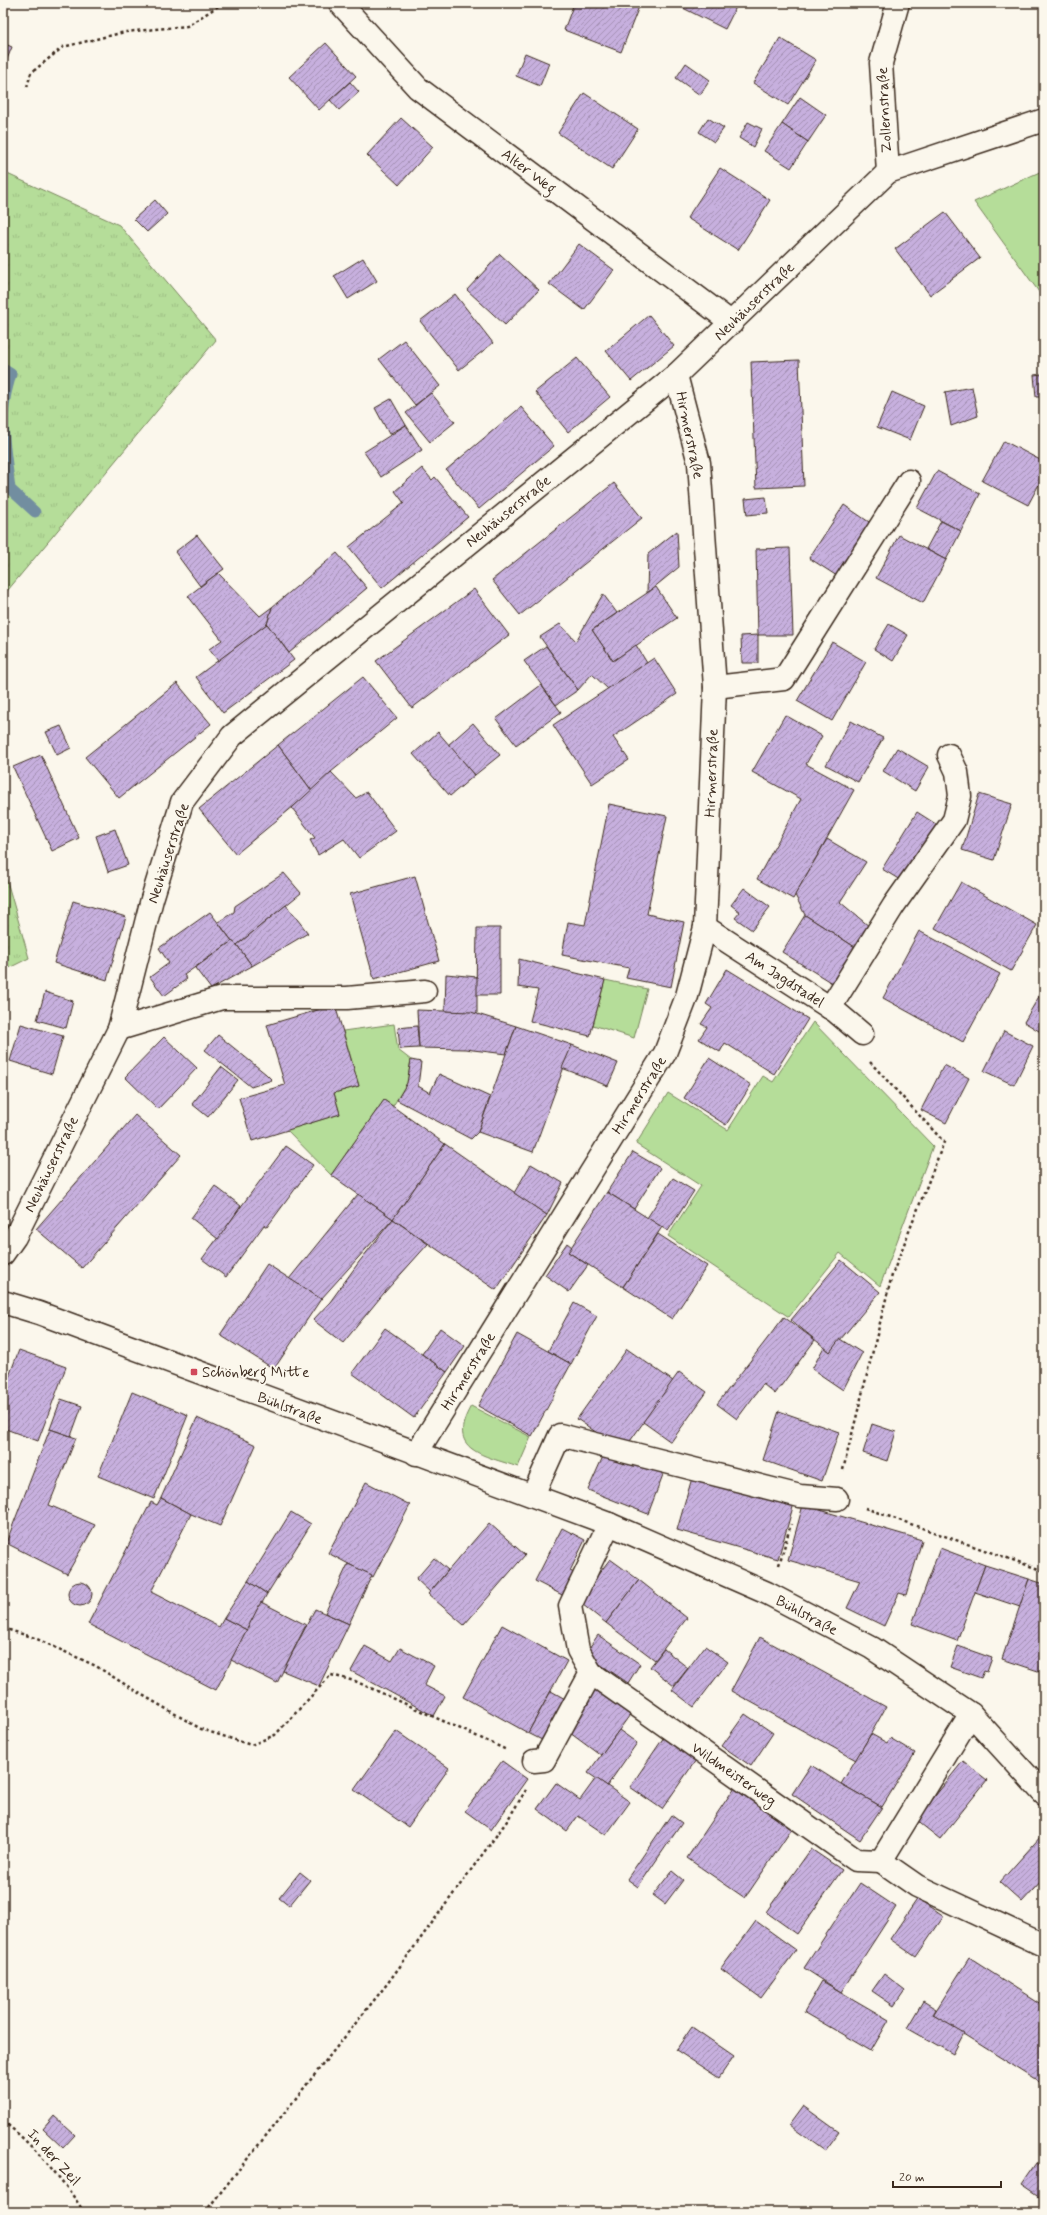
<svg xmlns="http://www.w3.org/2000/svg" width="1047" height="2215" font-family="Mynerve,sans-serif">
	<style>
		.grass { fill: url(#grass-tufts); stroke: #78845c }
		.green { fill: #b5dd99; stroke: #78845c }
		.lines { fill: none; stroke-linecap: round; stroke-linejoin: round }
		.stream { stroke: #728ea0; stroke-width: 11 }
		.building { fill: url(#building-hatch); stroke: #3b2a1e }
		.minor-casing { stroke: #3b2a1e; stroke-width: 25 }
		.path { stroke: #3b2a1e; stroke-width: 2.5; stroke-dasharray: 3 3; stroke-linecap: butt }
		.minor { stroke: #fbf7ec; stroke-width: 22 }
		.poi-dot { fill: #d1495b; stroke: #fbf7ec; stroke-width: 1.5 }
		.labels { text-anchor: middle; stroke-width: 4; stroke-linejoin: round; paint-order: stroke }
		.street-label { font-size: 15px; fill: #3b2a1e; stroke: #fbf7ec }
		.poi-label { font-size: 15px; fill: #3b2a1e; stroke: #fbf7ec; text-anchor: start }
	</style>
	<defs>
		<pattern id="grass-tufts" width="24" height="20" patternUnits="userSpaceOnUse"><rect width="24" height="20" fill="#b5dd99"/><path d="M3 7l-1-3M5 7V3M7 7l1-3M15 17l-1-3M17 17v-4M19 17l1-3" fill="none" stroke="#9dbe83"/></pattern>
		<pattern id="building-hatch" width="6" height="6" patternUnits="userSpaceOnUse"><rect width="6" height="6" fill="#c7b0de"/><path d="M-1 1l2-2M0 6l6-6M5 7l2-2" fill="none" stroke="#a38fb3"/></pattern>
	</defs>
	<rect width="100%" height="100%" fill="#fbf7ec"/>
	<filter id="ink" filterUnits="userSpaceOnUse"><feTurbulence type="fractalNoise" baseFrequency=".025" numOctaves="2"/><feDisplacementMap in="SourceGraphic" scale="8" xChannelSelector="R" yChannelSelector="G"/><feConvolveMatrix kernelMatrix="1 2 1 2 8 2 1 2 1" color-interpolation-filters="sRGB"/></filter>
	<g filter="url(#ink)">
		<!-- grass -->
		<g class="grass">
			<path d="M3,172L119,225L216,340L3,596Z"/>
			<path d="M3,867L29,958L3,971Z"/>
		</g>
		<!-- green -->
		<g class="green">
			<path d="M1044,170V299L974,202Z"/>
			<path d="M605,980L647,989L634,1038L593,1025Z"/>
			<path d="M813,1022L933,1146L880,1286L840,1253L789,1317L668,1236L701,1186L636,1144L668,1093L728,1130L763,1076L773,1082Z"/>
			<path d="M394,1024L398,1050L411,1060L407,1083L393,1106L384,1100L331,1175L287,1130L340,1114L334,1093L359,1086L343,1031Z"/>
			<path d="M471,1406L531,1437L518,1467C484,1455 445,1451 471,1406Z"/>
		</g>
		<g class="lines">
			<!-- stream -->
			<path class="stream" d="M3,369L11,374C9,382 6,391 5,399C0,428 7,460 10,489L35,512"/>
		</g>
		<!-- building -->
		<g class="building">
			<path d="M574,3L640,4L621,52L564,30Z"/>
			<path d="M683,3H738L725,29L681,7Z"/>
			<path d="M780,38L816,60L788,105L753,83Z"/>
			<path d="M3,43L12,47L3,69Z"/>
			<path d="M326,43L356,76L319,110L289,77Z"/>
			<path d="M525,53L549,63L540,86L516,76Z"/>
			<path d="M686,63L710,80L700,95L676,78Z"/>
			<path d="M350,82L359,92L339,110L330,100Z"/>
			<path d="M584,93L638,129L612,169L558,133Z"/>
			<path d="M800,97L826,115L808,142L782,124Z"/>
			<path d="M401,118L433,147L399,185L367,155Z"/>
			<path d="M708,118L724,128L714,142L699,132Z"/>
			<path d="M748,122L762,129L753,147L739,138Z"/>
			<path d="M782,124L808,142L791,168L764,151Z"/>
			<path d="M720,168L770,200L738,250L687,218Z"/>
			<path d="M155,200L167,214L147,232L134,219Z"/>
			<path d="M945,212L980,258L930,295L895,249Z"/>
			<path d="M579,244L614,270L584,310L549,284Z"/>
			<path d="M500,254L539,290L505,325L467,290Z"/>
			<path d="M363,258L377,281L348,299L334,276Z"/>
			<path d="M455,294L493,343L459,370L420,321Z"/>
			<path d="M649,315L674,346L631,381L606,351Z"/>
			<path d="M404,340L440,386L415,405L379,359Z"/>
			<path d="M577,358L610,397L568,432L535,392Z"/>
			<path d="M799,360L804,486L756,488L751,362Z"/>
			<path d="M1042,374H1044V397H1036L1034,375Z"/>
			<path d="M972,387L978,416L951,426L945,392Z"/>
			<path d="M892,392L924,406L910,440L877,427Z"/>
			<path d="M431,393L455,422L430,442L406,413Z"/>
			<path d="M391,399L406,425L389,434L375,408Z"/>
			<path d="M521,407L554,446L479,509L446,470Z"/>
			<path d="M406,425L422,450L381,477L364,452Z"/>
			<path d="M1004,441L1044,462V475L1028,505L982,481Z"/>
			<path d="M422,468L432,480L435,477L468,517L382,588L349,547L404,503L395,491Z"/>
			<path d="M937,471L980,494L961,531L917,508Z"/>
			<path d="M614,483L642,518L520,615L492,580Z"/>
			<path d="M766,497L768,513L747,515L745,499Z"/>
			<path d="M844,505L872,524L837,576L809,558Z"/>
			<path d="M941,521L961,531L946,560L926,549Z"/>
			<path d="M677,531L679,567L647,593L648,554Z"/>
			<path d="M197,535L224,569L200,586L175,552Z"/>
			<path d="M899,535L946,560L923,603L876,578Z"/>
			<path d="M790,548L793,635H758L756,549Z"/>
			<path d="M337,553L367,588L289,653L267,624L272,607Z"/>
			<path d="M218,573L260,616L272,607L267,624L218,661L209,649L222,640L188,596Z"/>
			<path d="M656,587L677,618L613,661L592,630Z"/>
			<path d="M474,589L509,635L412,708L376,661Z"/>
			<path d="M603,594L617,613L592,630L613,661L636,645L647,663L608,689L592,674L578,690L540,637L560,624L576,641Z"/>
			<path d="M267,624L294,660L223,713L196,677Z"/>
			<path d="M889,624L908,635L893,661L874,649Z"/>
			<path d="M758,635V663H742L741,636Z"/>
			<path d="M832,642L866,662L832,721L797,701Z"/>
			<path d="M546,646L578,690L556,705L524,661Z"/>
			<path d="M654,658L677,694L613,737L629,760L592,784L553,725Z"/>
			<path d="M363,677L397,718L331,772L312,791L278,745Z"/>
			<path d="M177,683L211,724L119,798L85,757Z"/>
			<path d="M541,685L561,712L516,745L496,719Z"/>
			<path d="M785,715L822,736L806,764L854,790L793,899L757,879L801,799L752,772Z"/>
			<path d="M851,721L883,738L858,782L826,765Z"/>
			<path d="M473,723L500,755L475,775L448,745Z"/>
			<path d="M61,726L71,748L57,755L46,732Z"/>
			<path d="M438,732L475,775L450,796L413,754Z"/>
			<path d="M278,745L312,791L236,854L199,809Z"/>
			<path d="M897,748L929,767L915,791L883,771Z"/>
			<path d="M41,755L79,838L52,851L13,767Z"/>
			<path d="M331,772L356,798L367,792L396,831L359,858L344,839L318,855L310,840L315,838L292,808Z"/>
			<path d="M979,794L1012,804L994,860L962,850Z"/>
			<path d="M609,804L667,816L647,914L684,922L671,987L626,978L629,968L562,955L568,922L585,925Z"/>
			<path d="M917,812L939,826L905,883L882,869Z"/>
			<path d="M115,829L128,865L108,872L96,836Z"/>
			<path d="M827,839L866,862L840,902L870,927L858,949L805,915L795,895Z"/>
			<path d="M284,873L301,893L237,945L232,941L218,922L234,912L235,906Z"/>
			<path d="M415,876L439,961L374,979L350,894Z"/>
			<path d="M961,882L1037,925L1011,971L935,928Z"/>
			<path d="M744,888L770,907L752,930L735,918L740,912L731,905Z"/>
			<path d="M73,901L126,917L107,980L54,963Z"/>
			<path d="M286,905L308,933L252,966L237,945Z"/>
			<path d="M210,912L232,941L184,975L187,979L164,996L150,977L169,963L159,948Z"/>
			<path d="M805,915L858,949L835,985L782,952Z"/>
			<path d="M477,928H500V995H476Z"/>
			<path d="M919,931L1000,974L963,1042L883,998Z"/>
			<path d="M232,941L237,945L252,966L211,989L195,968Z"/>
			<path d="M519,959L605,980L590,1036L530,1021L538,990L518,987Z"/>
			<path d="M727,969L808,1019L774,1074L725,1043L720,1052L699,1039L707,1027L701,1024L712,1008L706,1004Z"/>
			<path d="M446,974L477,977V1014L445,1011Z"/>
			<path d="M1044,988V1034L1024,1022Z"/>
			<path d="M45,992L73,1001L66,1028L37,1020Z"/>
			<path d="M335,1005L359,1086L334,1093L340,1114L252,1141L239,1098L285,1085L267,1025Z"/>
			<path d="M417,1010L471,1012L516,1026L506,1054L465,1049L419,1048Z"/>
			<path d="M21,1024L63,1036L52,1074L10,1061Z"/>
			<path d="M417,1026L419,1048L400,1049L398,1028Z"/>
			<path d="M516,1026L572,1045L533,1152L478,1132Z"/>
			<path d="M1004,1031L1033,1046L1014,1085L984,1071Z"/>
			<path d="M218,1035L266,1074L272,1080L251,1087L205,1050Z"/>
			<path d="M164,1037L197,1068L158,1109L125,1077Z"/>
			<path d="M572,1045L618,1063L608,1086L562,1068Z"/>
			<path d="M709,1058L751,1085L726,1125L684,1098Z"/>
			<path d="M411,1060L421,1062L418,1086L430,1093L439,1074L490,1097L478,1132L471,1139L397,1100L407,1083Z"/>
			<path d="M944,1065L969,1078L946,1123L921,1110Z"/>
			<path d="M221,1067L238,1080L208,1117L192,1104Z"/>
			<path d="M384,1100L445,1144L393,1219L331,1175Z"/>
			<path d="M135,1115L181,1155L82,1268L36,1229Z"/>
			<path d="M445,1144L547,1215L496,1290L393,1219Z"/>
			<path d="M286,1146L313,1165L267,1227L264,1225L226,1277L202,1259Z"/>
			<path d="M633,1152L660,1168L634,1209L607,1192Z"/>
			<path d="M531,1164L563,1183L547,1215L514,1193Z"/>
			<path d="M673,1178L694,1191L668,1231L647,1218Z"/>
			<path d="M215,1186L241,1206L218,1239L191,1218Z"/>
			<path d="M607,1192L662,1227L623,1287L568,1252Z"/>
			<path d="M358,1194L393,1219L321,1299L289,1279Z"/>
			<path d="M393,1219L428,1244L384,1293L343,1343L313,1320L330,1302L359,1262Z"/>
			<path d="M658,1234L707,1266L672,1319L623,1287Z"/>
			<path d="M567,1243L572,1247L568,1252L588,1265L569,1292L545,1275Z"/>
			<path d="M841,1260L880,1292L830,1352L791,1320Z"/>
			<path d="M267,1264L321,1299L274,1369L220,1335Z"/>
			<path d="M574,1303L597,1316L571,1364L548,1351Z"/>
			<path d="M784,1317L815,1340L775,1394L763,1384L737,1419L717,1404Z"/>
			<path d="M385,1328L447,1372L414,1418L352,1373Z"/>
			<path d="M440,1328L465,1346L447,1372L422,1354Z"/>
			<path d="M517,1334L571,1364L532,1436L478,1406Z"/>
			<path d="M840,1339L862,1353L843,1390L812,1369L824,1347L830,1352Z"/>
			<path d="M627,1349L673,1381L623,1451L577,1419Z"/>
			<path d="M19,1350L66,1367L38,1441L3,1428V1392Z"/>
			<path d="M679,1372L707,1392L671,1442L643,1422Z"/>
			<path d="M132,1392L188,1415L154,1499L98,1476Z"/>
			<path d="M61,1399L82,1406L71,1436L50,1429Z"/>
			<path d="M779,1411L839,1432L822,1481L763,1460Z"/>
			<path d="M197,1418L256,1445L220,1526L191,1514L161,1498Z"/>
			<path d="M872,1424L896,1432L887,1461L863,1453Z"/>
			<path d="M50,1429L76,1438L49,1505L95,1525L67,1574L6,1543Z"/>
			<path d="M605,1452L664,1472L648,1514L588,1490Z"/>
			<path d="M694,1471L795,1500L778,1559L677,1530Z"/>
			<path d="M366,1482L410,1505L373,1577L328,1553Z"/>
			<path d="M161,1498L191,1514L151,1592L219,1627L224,1618L247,1630L216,1690L88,1624L151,1502L157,1505Z"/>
			<path d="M3,1505L10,1508L3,1525Z"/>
			<path d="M803,1505L922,1540L906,1595L899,1593L884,1626L847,1608L860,1581L788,1560Z"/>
			<path d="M291,1512L311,1524L267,1594L248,1581Z"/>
			<path d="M489,1523L525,1555L464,1625L428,1594Z"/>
			<path d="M562,1528L585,1540L570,1571L578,1575L566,1597L535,1581Z"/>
			<path d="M940,1548L985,1565L957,1641L912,1624Z"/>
			<path d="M434,1558L448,1570L430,1592L416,1579Z"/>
			<path d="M610,1559L639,1580L606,1623L578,1601Z"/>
			<path d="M348,1564L372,1575L349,1624L325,1613Z"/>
			<path d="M985,1565L1029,1579L1020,1607L975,1592Z"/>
			<path d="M1029,1579L1044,1584V1663L1041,1672L1002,1659Z"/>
			<path d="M639,1580L687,1618L655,1660L606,1623Z"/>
			<path d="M248,1581L267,1594L247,1630L224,1618Z"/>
			<circle cx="80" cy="1594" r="12"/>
			<path d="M261,1602L306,1625L277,1683L231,1660Z"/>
			<path d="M315,1609L349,1624L319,1686L283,1671Z"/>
			<path d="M502,1625L567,1661L528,1733L463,1697Z"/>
			<path d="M598,1635L640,1664L628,1683L585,1654Z"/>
			<path d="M760,1637L886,1707L856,1760L731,1691Z"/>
			<path d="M365,1646L392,1661L400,1648L434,1666L424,1685L445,1696L434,1716L351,1671Z"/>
			<path d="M705,1646L728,1662L694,1707L672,1690Z"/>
			<path d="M958,1646L992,1658L987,1672L984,1671L981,1678L950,1667Z"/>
			<path d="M664,1649L688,1668L674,1686L650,1667Z"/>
			<path d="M596,1686L632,1712L601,1755L566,1729Z"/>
			<path d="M551,1691L567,1700L544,1741L528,1733Z"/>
			<path d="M745,1714L773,1733L751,1766L722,1746Z"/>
			<path d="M619,1730L637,1743L607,1786L588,1773Z"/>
			<path d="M396,1731L449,1768L408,1827L354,1790Z"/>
			<path d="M871,1734L887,1743L890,1738L915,1753L882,1807L841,1784Z"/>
			<path d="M664,1737L696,1760L662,1809L630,1787Z"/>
			<path d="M502,1761L527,1779L491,1830L465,1811Z"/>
			<path d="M963,1761L987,1780L940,1839L916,1820Z"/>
			<path d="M811,1765L841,1784L882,1807L860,1840L792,1794Z"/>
			<path d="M596,1778L630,1802L606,1835L578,1816L567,1831L537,1809L556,1783L580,1800Z"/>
			<path d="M735,1787L794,1826L745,1898L687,1858Z"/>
			<path d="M671,1815L682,1823L638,1887L627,1879Z"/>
			<path d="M1042,1835L1044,1836V1878L1022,1902L1000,1882Z"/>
			<path d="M811,1849L842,1870L797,1934L766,1912Z"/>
			<path d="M672,1871L683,1880L665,1904L653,1895Z"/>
			<path d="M300,1872L310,1880L289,1906L279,1898Z"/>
			<path d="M860,1883L896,1907L841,1992L804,1968Z"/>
			<path d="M918,1898L944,1916L916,1957L890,1939Z"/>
			<path d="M756,1921L796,1950L761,1998L721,1969Z"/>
			<path d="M969,1958L1044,2006V2085L933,2015Z"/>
			<path d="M884,1974L905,1990L894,2006L872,1991Z"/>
			<path d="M822,1981L889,2020L871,2051L804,2012Z"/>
			<path d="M923,2001L936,2009L933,2015L964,2033L953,2054L907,2028Z"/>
			<path d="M692,2027L734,2056L719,2078L676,2050Z"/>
			<path d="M803,2106L839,2132L825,2151L789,2125Z"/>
			<path d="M54,2116L75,2135L63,2148L43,2129Z"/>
			<path d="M1038,2163L1044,2167V2201L1022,2186Z"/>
		</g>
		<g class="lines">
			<defs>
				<g id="minor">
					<path d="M340,3L418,88L732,323"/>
					<path d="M888,172L881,63L898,3"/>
					<path d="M715,687L784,679L909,481"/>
					<path d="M705,927L835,1011L862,1034"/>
					<path d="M830,1008L894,905L954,820L960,796L957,772L949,755"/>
					<path d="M119,1029L222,998H347L425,991"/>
					<path d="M3,1254L15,1237L119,1029L152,899L182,802L232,736L676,375L888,172L1044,120"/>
					<path d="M3,1302L39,1313L609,1524L767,1593L872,1648L971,1714L1044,1794"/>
					<path d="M416,1454L665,1053L687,996L705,927L715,687L699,463L676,375"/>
					<path d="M533,1495L560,1435L800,1496L837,1499"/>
					<path d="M591,1673L856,1860L881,1861L971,1714"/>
					<path d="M534,1761L544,1760L591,1673L578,1650L570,1606L609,1524"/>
					<path d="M881,1861L917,1886L1041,1944L1044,1942"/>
				</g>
			</defs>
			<!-- minor casing -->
			<use href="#minor" class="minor-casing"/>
			<!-- path -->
			<g class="path">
				<path d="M27,87L31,73L63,47L125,32L187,26L223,3"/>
				<path d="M843,1470L892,1275L944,1142L870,1062"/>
				<path d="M865,1508L1044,1571"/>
				<path d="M779,1565L791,1524"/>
				<path d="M3,1628L35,1638L96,1666L137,1692L201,1729L251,1745L275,1735L331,1675L355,1681L507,1750"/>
				<path d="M3,2121C34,2146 62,2178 84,2212"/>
				<path d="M205,2212L387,1984L507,1821L526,1790"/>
			</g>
			<!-- minor -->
			<use href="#minor" class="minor"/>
		</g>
	</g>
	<!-- markers -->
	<rect class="poi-dot" x="190" y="1368" width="8" height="8" rx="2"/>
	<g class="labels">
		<!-- street labels -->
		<g class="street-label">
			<text transform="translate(884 110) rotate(-93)" y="5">Zollernstraße</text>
			<text transform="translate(529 171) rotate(37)" y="5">Alter Weg</text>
			<text transform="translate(754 301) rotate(-44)" y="5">Neuhäuserstraße</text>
			<text transform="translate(690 435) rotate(78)" y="5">Hirmerstraße</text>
			<text transform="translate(508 511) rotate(-39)" y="5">Neuhäuserstraße</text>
			<text transform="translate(711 773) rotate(-88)" y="5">Hirmerstraße</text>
			<text transform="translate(168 853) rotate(-72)" y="5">Neuhäuserstraße</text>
			<text transform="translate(785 979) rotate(33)" y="5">Am Jagdstadel</text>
			<text transform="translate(639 1095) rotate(-58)" y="5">Hirmerstraße</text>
			<text transform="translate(51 1164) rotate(-64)" y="5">Neuhäuserstraße</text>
			<text transform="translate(468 1371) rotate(-58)" y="5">Hirmerstraße</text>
			<text transform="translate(290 1408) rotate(20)" y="5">Bühlstraße</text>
			<text transform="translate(807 1615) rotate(28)" y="5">Bühlstraße</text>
			<text transform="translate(734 1774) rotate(35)" y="5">Wildmeisterweg</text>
			<text transform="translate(54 2157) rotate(48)" y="5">In der Zeil</text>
		</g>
		<!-- poi labels -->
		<g class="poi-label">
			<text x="202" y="1377">Schönberg Mitte</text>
		</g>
	</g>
	<!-- margin -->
	<rect width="1047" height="2215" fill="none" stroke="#fbf7ec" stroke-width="16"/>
	<rect x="8" y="8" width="1031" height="2199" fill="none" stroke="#3b2a1e" stroke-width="1.5" filter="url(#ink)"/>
	<!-- scale -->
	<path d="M893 2181v6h108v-6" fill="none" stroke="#3b2a1e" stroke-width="2"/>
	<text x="899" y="2181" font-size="12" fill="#3b2a1e" stroke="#fbf7ec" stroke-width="3" paint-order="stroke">20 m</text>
</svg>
